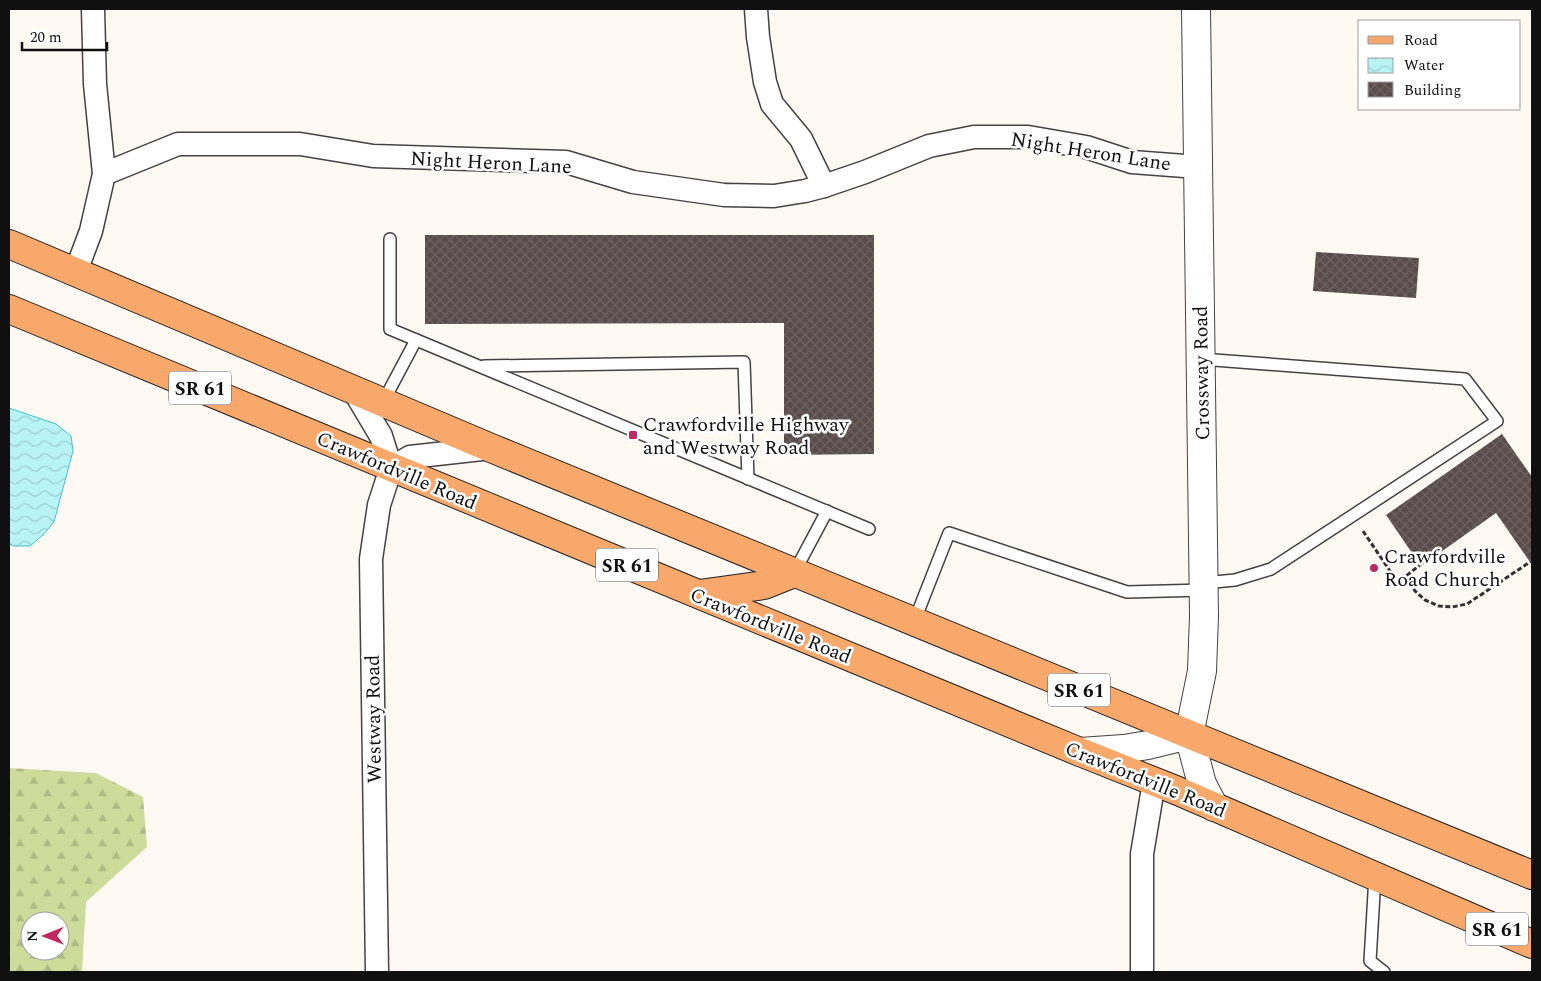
<svg xmlns="http://www.w3.org/2000/svg" width="1541" height="981" font-family="Spectral,serif">
	<style>
		.forest { fill: url(#forest-firs); fill-rule: evenodd }
		.water { fill: url(#water-waves); stroke: #3fc3cd }
		.building { fill: url(#building-cross-hatch) }
		.lines { fill: none; stroke-linecap: round; stroke-linejoin: round }
		.service-casing { stroke: #434343; stroke-width: 14 }
		.minor-casing { stroke: #434343; stroke-width: 25 }
		.tertiary-casing { stroke: #434343; stroke-width: 30 }
		.primary-casing { stroke: #212121; stroke-width: 30 }
		.path { stroke: #323232; stroke-width: 3; stroke-dasharray: 5 2.5; stroke-linecap: butt }
		.service { stroke: #fff; stroke-width: 11 }
		.minor { stroke: #fff; stroke-width: 22 }
		.tertiary { stroke: #fff; stroke-width: 28 }
		.primary { stroke: #f8a86b; stroke-width: 28 }
		.poi-dot { fill: #c12761; stroke: #fff; stroke-width: 2 }
		.labels { text-anchor: middle; stroke-width: 5; stroke-linejoin: round; paint-order: stroke }
		.shield { fill: #fff; stroke: #585858; stroke-width: 1 }
		.shield-label { font-size: 19px; font-weight: bold; fill: #101010 }
		.street-label { font-size: 20px; fill: #101010; stroke: #fff }
		.poi-label { font-size: 20px; fill: #101010; stroke: #fff; text-anchor: start }
	</style>
	<defs>
		<pattern id="forest-firs" width="22" height="20" patternUnits="userSpaceOnUse" patternTransform="scale(1.25)"><rect width="22" height="20" fill="#cddb9b"/><path d="M5 1l3.5 6h-7zM16 11l3.5 6h-7z" fill="#afbb84"/></pattern>
		<pattern id="water-waves" width="16" height="10" patternUnits="userSpaceOnUse" patternTransform="scale(1.25)"><rect width="16" height="10" fill="#b8f3f6"/><path d="M0 5q4-4 8 0t8 0" fill="none" stroke="#9dcfd2"/></pattern>
		<pattern id="building-cross-hatch" width="8" height="8" patternUnits="userSpaceOnUse" patternTransform="scale(1.25)"><rect width="8" height="8" fill="#594d4c"/><path d="M0 0l8 8M0 8l8-8" fill="none" stroke="#6c6261"/></pattern>
	</defs>
	<rect width="100%" height="100%" fill="#fff9f4"/>
	<!-- forest -->
	<path class="forest" d="M9,768L96,773L143,797L147,847L86,902L82,972H9ZM30,921H60V951H30Z"/>
	<!-- water -->
	<path class="water" d="M9,408L56,424L71,436L73,451L54,522L43,535L30,546H14L9,544Z"/>
	<!-- building -->
	<g class="building">
		<path d="M425,235H874V454L784,455V323L425,324Z"/>
		<path d="M1316,252L1419,258L1416,298L1313,291Z"/>
		<path d="M1502,434L1532,477V565L1496,513L1421,566L1386,515Z"/>
	</g>
	<g class="lines">
		<defs>
			<g id="service">
				<path d="M390,239V329L869,529"/>
				<path d="M1201,359L1465,379L1497,421L1271,569L1235,580L1204,583"/>
				<path d="M484,366L744,362L748,479"/>
				<path d="M383,402L416,340"/>
				<path d="M794,573L827,511"/>
				<path d="M914,622L949,533L1127,592L1204,590"/>
				<path d="M1375,876L1370,961L1384,972"/>
			</g>
			<g id="minor">
				<path d="M756,9L758,37L765,82L772,104L801,139L824,186"/>
				<path d="M104,174L178,144H300L373,156L566,162L633,182L724,195L774,196L805,191L824,186L865,172L929,146L974,137H1028L1086,147L1132,162L1198,167"/>
				<path d="M76,271L91,231L104,174L95,84L93,9"/>
				<path d="M353,389L381,436L391,468"/>
				<path d="M391,468L410,457L491,448"/>
				<path d="M377,972L371,559L379,505L391,468"/>
				<path d="M1142,972V854L1154,782"/>
			</g>
			<g id="tertiary">
				<path d="M1196,9L1204,616L1202,671L1189,735L1202,784L1214,807"/>
				<path d="M1080,752L1124,749L1148,745L1189,735"/>
			</g>
			<g id="primary">
				<path d="M9,244L491,448L1532,875"/>
				<path d="M9,309L1080,752L1178,791L1532,944"/>
				<path d="M699,594L764,585L794,573"/>
			</g>
		</defs>
		<!-- service casing -->
		<use href="#service" class="service-casing"/>
		<!-- minor casing -->
		<use href="#minor" class="minor-casing"/>
		<!-- tertiary casing -->
		<use href="#tertiary" class="tertiary-casing"/>
		<!-- primary casing -->
		<use href="#primary" class="primary-casing"/>
		<!-- path -->
		<g class="path">
			<path d="M1363,531L1390,571L1396,577L1406,576L1420,565"/>
			<path d="M1406,576L1415,591L1425,600L1439,606L1452,607L1467,604L1530,562"/>
		</g>
		<!-- service -->
		<use href="#service" class="service"/>
		<!-- minor -->
		<use href="#minor" class="minor"/>
		<!-- tertiary -->
		<use href="#tertiary" class="tertiary"/>
		<!-- primary -->
		<use href="#primary" class="primary"/>
	</g>
	<!-- markers -->
	<g class="poi-dot">
		<rect x="628" y="430" width="10" height="10" rx="2.5"/>
		<circle cx="1374" cy="568" r="5"/>
	</g>
	<g class="labels">
		<!-- shield labels -->
		<g class="shield">
			<rect x="169" y="371.5" width="62" height="33" rx="4"/>
			<rect x="596" y="548.5" width="62" height="33" rx="4"/>
			<rect x="1048" y="673.5" width="62" height="33" rx="4"/>
			<rect x="1466" y="912.5" width="62" height="33" rx="4"/>
		</g>
		<g class="shield-label">
			<text x="200" y="395">SR 61</text>
			<text x="627" y="572">SR 61</text>
			<text x="1079" y="697">SR 61</text>
			<text x="1497" y="936">SR 61</text>
		</g>
		<!-- street labels -->
		<g class="street-label">
			<text transform="translate(1091 151) rotate(9)" y="7">Night Heron Lane</text>
			<text transform="translate(491 162) rotate(3)" y="7">Night Heron Lane</text>
			<text transform="translate(1201 373) rotate(-91)" y="7">Crossway Road</text>
			<text transform="translate(397 470) rotate(23)" y="7">Crawfordville Road</text>
			<text transform="translate(771 625) rotate(22)" y="7">Crawfordville Road</text>
			<text transform="translate(373 719) rotate(-91)" y="7">Westway Road</text>
			<text transform="translate(1146 779) rotate(22)" y="7">Crawfordville Road</text>
		</g>
		<!-- poi labels -->
		<g class="poi-label">
			<text x="643" y="431">Crawfordville Highway<tspan x="643" dy="23">and Westway Road</tspan></text>
			<text x="1384" y="563">Crawfordville<tspan x="1384" dy="23">Road Church</tspan></text>
		</g>
	</g>
	<!-- border -->
	<rect width="1541" height="981" fill="none" stroke="#101010" stroke-width="20"/>
	<!-- legend -->
	<rect x="1358" y="20" width="162" height="90" fill="#ffffff" stroke="#9f9f9f"/>
	<rect x="1368" y="36" width="25" height="8" fill="#f8a86b" stroke="#9f9f9f"/>
	<text x="1404" y="45" font-size="15" fill="#101010">Road</text>
	<rect x="1368" y="58" width="25" height="15" fill="url(#water-waves)" stroke="#9f9f9f"/>
	<text x="1404" y="70" font-size="15" fill="#101010">Water</text>
	<rect x="1368" y="82" width="25" height="15" fill="url(#building-cross-hatch)" stroke="#9f9f9f"/>
	<text x="1404" y="95" font-size="15" fill="#101010">Building</text>
	<!-- north arrow -->
	<g transform="translate(45 936) rotate(269)"><circle r="24" fill="#ffffff" stroke="#9f9f9f"/>
	<path d="M0-4L9 19L0 12L-9 19Z" fill="#c12761"/>
	<text y="-8" font-size="14" font-weight="bold" text-anchor="middle" fill="#101010">N</text>
	</g>
	<!-- scale -->
	<path d="M22 42v8h85v-8" fill="none" stroke="#101010" stroke-width="2.5"/>
	<text x="30" y="42" font-size="15" fill="#101010" stroke="#ffffff" stroke-width="4" paint-order="stroke">20 m</text>
</svg>
